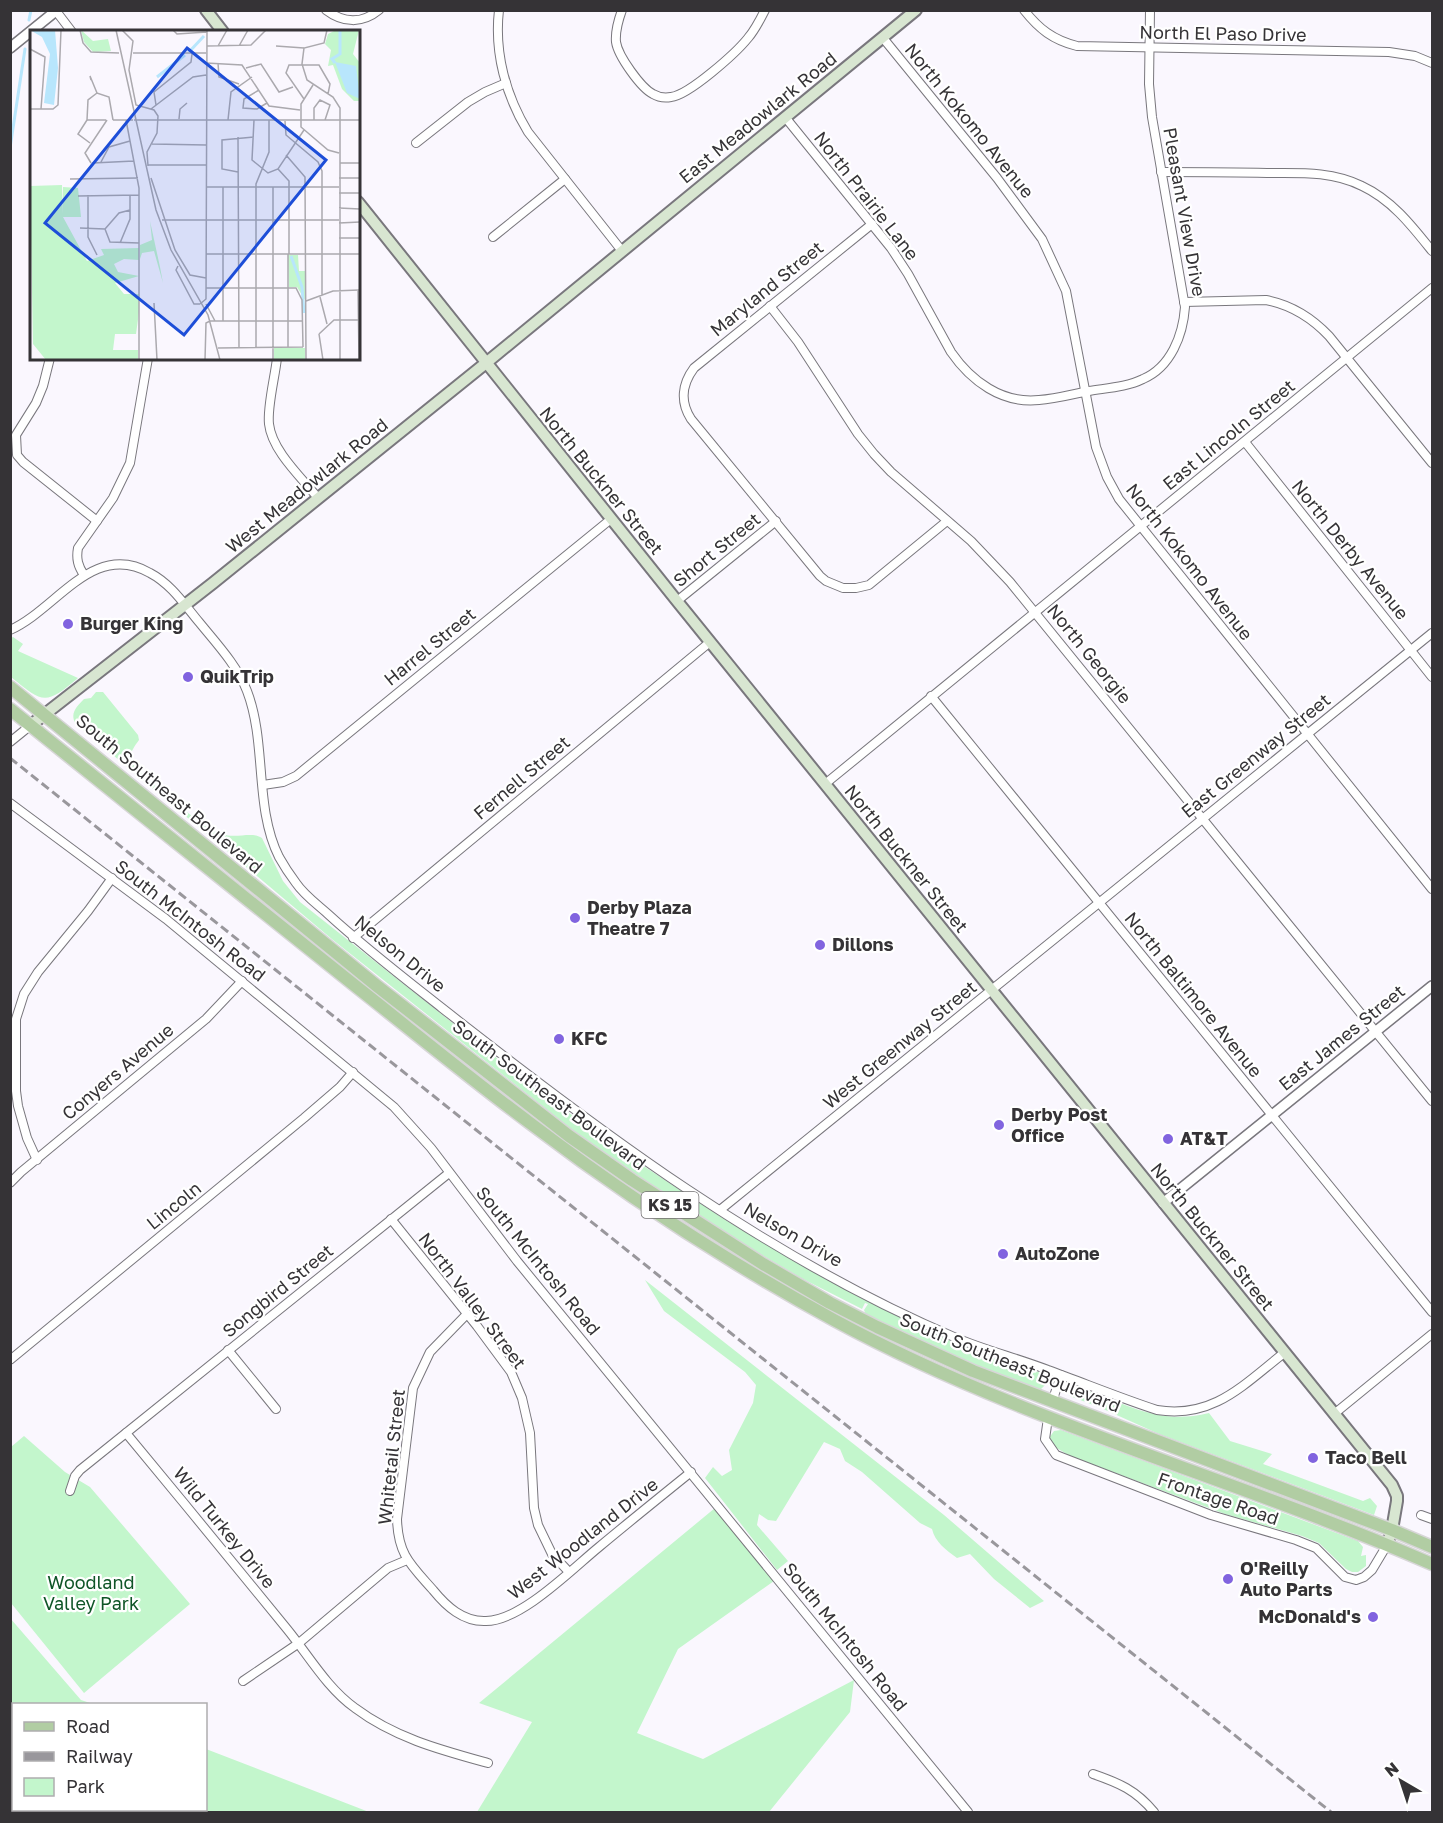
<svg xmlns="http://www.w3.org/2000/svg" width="1443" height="1823" font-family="'Golos Text',sans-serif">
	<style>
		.green { fill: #c3f6cc }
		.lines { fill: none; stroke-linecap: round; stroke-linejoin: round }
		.stream { stroke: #b8e6fc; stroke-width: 3 }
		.minor-casing { stroke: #79777d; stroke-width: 10 }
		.tertiary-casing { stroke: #79777d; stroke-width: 12 }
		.secondary-casing { stroke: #79777d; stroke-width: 14 }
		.primary-casing { stroke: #d7d6d7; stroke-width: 15 }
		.minor { stroke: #fff; stroke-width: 8 }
		.tertiary { stroke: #fff; stroke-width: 9 }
		.secondary { stroke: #d8e6d1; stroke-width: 10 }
		.primary { stroke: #b1cda3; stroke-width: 12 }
		.rail { stroke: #99979c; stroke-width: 3; stroke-dasharray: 9 4.5; stroke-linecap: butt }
		.poi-dot { fill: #8164df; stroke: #fff; stroke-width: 2 }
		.labels { text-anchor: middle; stroke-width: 4.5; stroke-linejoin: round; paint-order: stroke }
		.shield { fill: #fff; stroke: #727072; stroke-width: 1.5 }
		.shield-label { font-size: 16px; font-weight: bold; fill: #353336 }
		.street-label { font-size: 18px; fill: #353336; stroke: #fff }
		.poi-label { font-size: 18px; font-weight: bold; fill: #353336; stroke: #fff; text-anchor: start }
		.park-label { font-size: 18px; fill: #0f5527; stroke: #fff }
		.inset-river { fill: none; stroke: #b8e6fc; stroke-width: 3 }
		.inset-road { fill: none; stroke: #aba9ae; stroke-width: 1.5 }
		.view { fill: #1d4ed8; fill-opacity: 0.15; stroke: #1d4ed8; stroke-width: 3 }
		.inset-edge { fill: none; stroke: #353336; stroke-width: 3 }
	</style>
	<rect width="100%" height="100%" fill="#faf7fe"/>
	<!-- green -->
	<g class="green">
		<path d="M13,637L23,644L18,651L78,678C45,706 43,703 11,677V638Z"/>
		<path d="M96,692H103L138,735L139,740C134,747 129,753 131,762C133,768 195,819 205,826C210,829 216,832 222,834C236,839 252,831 262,838L283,881L300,902L536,1089L630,1157L727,1221L829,1280L919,1327L981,1354L1041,1373L1046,1378V1384L1041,1389H1037L999,1375L920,1340L866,1315L864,1310L868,1304L865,1303L862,1309L801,1278L696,1216L594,1147L333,940L76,724C69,714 77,706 84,699L91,698Z"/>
		<path d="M645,1280L944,1515L1044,1601L1030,1608L994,1579L970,1554L957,1558C946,1550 935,1542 932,1529L920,1523L862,1472L845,1461L840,1449L824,1442L776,1521L768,1520L759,1514L757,1525L788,1561L777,1570L705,1478L713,1467L722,1476L732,1470L729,1450L753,1403L756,1385L745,1372L664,1311Z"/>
		<path d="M1069,1385C1079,1387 1087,1391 1096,1394C1137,1409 1164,1424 1209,1413L1230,1441L1272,1454L1263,1464L1363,1501L1370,1498L1377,1506L1374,1515L1159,1434L1101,1408L1070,1396L1066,1390Z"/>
		<path d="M1061,1430L1358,1541L1363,1547L1361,1556L1366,1555V1566L1358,1572H1352L1346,1569L1319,1543L1302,1536L1225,1514L1070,1456L1055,1447L1049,1438L1054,1431Z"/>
		<path d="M24,1436L65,1472L90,1487L190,1604L84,1693L11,1603V1447Z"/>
		<path d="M715,1508L774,1581L678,1649L637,1733L703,1759L854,1680L850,1712L769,1812H477L532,1722L479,1703Z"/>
		<path d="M10,1618L81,1700L93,1704H14V1810H206V1749L369,1812H11Z"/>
	</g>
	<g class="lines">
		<!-- stream -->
		<g class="stream">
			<path d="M29,20L31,10"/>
			<path d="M10,148L25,49"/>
		</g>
		<defs>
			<g id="minor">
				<path d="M326,10C343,23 362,24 379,10"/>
				<path d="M499,10C494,53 506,96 528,132L622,251"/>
				<path d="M622,10C618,21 615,31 616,42C618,56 641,88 653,94C658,97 665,98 671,97C689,95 736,53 748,38C755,30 760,20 765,10"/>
				<path d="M1024,10C1039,29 1053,40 1077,46L1389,52L1415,56L1432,63"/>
				<path d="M56,11L72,32"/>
				<path d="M883,38L997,178L1042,239L1066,291L1096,447L1107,477L1119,499L1432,889"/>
				<path d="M785,117L891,248L908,274L951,352C971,381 1002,404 1039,400C1056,399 1073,394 1089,391C1107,388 1127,387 1143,379C1171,367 1183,335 1185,307L1152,117L1149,84L1150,10"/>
				<path d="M416,143L468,102L485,92L506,83"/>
				<path d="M1161,172C1197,172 1232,172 1267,173C1300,173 1332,171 1362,186C1392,200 1412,226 1432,251"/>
				<path d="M872,224L694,368C682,384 680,402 691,419L820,576L826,581L843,588H856L869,585L947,521"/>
				<path d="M493,237L565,179"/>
				<path d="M1184,302L1266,300C1292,305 1311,317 1329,336L1432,463"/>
				<path d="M770,306L798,342L858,434L874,454L891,472L971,541L1010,582L1432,1101"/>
				<path d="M50,358L43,386L36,403L16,435L17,455L23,462L97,521"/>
				<path d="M277,358C275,377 267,407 269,424C272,451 302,478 318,498"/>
				<path d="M1245,442L1432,677"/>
				<path d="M84,575C78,566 76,559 78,548L113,498L130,463L148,358"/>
				<path d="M677,601L776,521"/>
				<path d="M10,630C56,610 93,540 150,573C171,584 184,604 199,622C216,643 237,665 247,691C267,743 254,807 279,857C284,866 290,875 296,883C304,895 318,905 329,915C365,948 404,978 442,1008C600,1132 768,1258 954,1337C984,1350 1017,1358 1048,1370C1084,1383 1120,1398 1157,1410C1213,1419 1243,1385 1284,1353"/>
				<path d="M931,696L1432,1312"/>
				<path d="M10,742L31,725"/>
				<path d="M825,784L1432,288"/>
				<path d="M263,785L283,782L296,776L611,519"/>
				<path d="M10,803L166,919L394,1107L431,1148L517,1261L968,1812"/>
				<path d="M353,938L710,642"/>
				<path d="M37,1160L27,1138L18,1106L16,1091V1019L24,994L38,972L88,911L112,878"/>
				<path d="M10,1183L21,1172L206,1019L242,981"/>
				<path d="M720,1210L1432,633"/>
				<path d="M391,1219L477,1326L511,1372L522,1398L530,1433L534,1508L538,1525L552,1554L569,1572"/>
				<path d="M467,1314L430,1352L413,1388L397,1519C398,1555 411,1565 433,1590C446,1606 463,1622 486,1621C521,1621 572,1569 599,1547C629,1522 660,1497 691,1472"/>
				<path d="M228,1350L276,1409"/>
				<path d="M10,1360L304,1118L340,1087L353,1072"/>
				<path d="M1052,1402L1061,1375"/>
				<path d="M1334,1414L1432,1334"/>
				<path d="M1048,1418L1045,1439L1056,1455L1211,1515L1296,1540L1316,1548L1345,1577L1356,1580L1364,1577L1372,1570L1387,1545"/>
				<path d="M126,1433C180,1498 234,1564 287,1629C309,1656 327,1688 355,1708C395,1738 441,1750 488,1763"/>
				<path d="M70,1491L75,1476L80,1470L449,1173"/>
				<path d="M1421,1515L1432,1519"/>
				<path d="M243,1681L299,1643L388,1568L407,1560"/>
				<path d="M1093,1774C1119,1783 1136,1790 1154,1812"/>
			</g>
			<g id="tertiary">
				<path d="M10,48L57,10"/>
				<path d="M1163,1203L1432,986"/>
			</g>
			<g id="secondary">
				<path d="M206,10L223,32"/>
				<path d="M358,202L677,601L1392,1485L1397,1496V1501L1392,1530L1387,1545"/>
				<path d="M31,725L213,583L486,363L916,10"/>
			</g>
			<g id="primary">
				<path d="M10,687L377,986L569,1136L632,1180L763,1264L830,1303L877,1327L973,1371L1392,1530L1432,1547"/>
				<path d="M10,709C126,802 242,896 358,988C415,1033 472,1080 530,1123C626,1196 728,1262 834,1320C1024,1423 1235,1478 1432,1564"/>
			</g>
		</defs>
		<!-- minor casing -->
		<use href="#minor" class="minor-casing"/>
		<!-- tertiary casing -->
		<use href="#tertiary" class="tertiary-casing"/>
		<!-- secondary casing -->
		<use href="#secondary" class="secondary-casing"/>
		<!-- primary casing -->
		<use href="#primary" class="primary-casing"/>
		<!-- minor -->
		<use href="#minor" class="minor"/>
		<!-- tertiary -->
		<use href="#tertiary" class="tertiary"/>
		<!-- secondary -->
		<use href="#secondary" class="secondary"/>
		<!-- primary -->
		<use href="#primary" class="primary"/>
		<!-- rail -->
		<path class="rail" d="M10,758L1331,1812"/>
	</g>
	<!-- markers -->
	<g class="poi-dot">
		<circle cx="68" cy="624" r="6"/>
		<circle cx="188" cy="677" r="6"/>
		<circle cx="575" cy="918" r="6"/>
		<circle cx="820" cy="945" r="6"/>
		<circle cx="559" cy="1039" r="6"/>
		<circle cx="999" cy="1125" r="6"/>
		<circle cx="1168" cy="1139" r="6"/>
		<circle cx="1003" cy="1254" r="6"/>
		<circle cx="1313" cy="1458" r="6"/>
		<circle cx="1228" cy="1579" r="6"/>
		<circle cx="1373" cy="1617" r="6"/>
	</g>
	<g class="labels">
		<!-- shield labels -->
		<rect class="shield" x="641.5" y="1192" width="57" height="26" rx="4.5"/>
		<g class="shield-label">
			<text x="670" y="1211">KS 15</text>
		</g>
		<!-- street labels -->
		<g class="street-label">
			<text transform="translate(1223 34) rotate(1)" y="6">North El Paso Drive</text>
			<text transform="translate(758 118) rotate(-39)" y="6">East Meadowlark Road</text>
			<text transform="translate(969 121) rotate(51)" y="6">North Kokomo Avenue</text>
			<text transform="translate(866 196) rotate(52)" y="6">North Prairie Lane</text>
			<text transform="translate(1184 212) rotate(80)" y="6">Pleasant View Drive</text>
			<text transform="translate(767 289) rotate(-39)" y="6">Maryland Street</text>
			<text transform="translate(1229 435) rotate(-39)" y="6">East Lincoln Street</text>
			<text transform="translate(601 481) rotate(51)" y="6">North Buckner Street</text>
			<text transform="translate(307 486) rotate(-39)" y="6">West Meadowlark Road</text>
			<text transform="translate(717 550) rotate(-39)" y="6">Short Street</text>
			<text transform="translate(1350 550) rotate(51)" y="6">North Derby Avenue</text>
			<text transform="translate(1189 562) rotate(52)" y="6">North Kokomo Avenue</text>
			<text transform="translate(430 647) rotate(-39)" y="6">Harrel Street</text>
			<text transform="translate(1089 654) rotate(51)" y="6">North Georgie</text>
			<text transform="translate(1256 756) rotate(-39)" y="6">East Greenway Street</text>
			<text transform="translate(522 778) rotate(-40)" y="6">Fernell Street</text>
			<text transform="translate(169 794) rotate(40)" y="6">South Southeast Boulevard</text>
			<text transform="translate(906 859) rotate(51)" y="6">North Buckner Street</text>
			<text transform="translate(190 921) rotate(38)" y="6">South McIntosh Road</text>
			<text transform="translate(400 954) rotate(39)" y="6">Nelson Drive</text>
			<text transform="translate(1193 995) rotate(51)" y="6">North Baltimore Avenue</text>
			<text transform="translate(1342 1038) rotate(-39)" y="6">East James Street</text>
			<text transform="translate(900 1045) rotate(-39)" y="6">West Greenway Street</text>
			<text transform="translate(118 1072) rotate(-40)" y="6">Conyers Avenue</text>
			<text transform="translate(549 1095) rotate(37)" y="6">South Southeast Boulevard</text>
			<text transform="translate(174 1206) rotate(-39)" y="6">Lincoln</text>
			<text transform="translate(793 1235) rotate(30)" y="6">Nelson Drive</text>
			<text transform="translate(1212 1237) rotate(51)" y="6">North Buckner Street</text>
			<text transform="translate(538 1261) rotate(51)" y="6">South McIntosh Road</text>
			<text transform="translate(278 1291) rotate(-39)" y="6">Songbird Street</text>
			<text transform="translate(472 1301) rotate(53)" y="6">North Valley Street</text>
			<text transform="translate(1010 1363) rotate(22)" y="6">South Southeast Boulevard</text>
			<text transform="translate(392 1457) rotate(-84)" y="6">Whitetail Street</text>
			<text transform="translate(1218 1499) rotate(19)" y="6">Frontage Road</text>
			<text transform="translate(224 1528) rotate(51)" y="6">Wild Turkey Drive</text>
			<text transform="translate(583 1539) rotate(-38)" y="6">West Woodland Drive</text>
			<text transform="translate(845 1637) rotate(51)" y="6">South McIntosh Road</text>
		</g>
		<!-- poi labels -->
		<g class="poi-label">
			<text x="80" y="630">Burger King</text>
			<text x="200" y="683">QuikTrip</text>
			<text x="587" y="914">Derby Plaza<tspan x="587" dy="21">Theatre 7</tspan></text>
			<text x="832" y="951">Dillons</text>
			<text x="571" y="1045">KFC</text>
			<text x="1011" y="1121">Derby Post<tspan x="1011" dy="21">Office</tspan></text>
			<text x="1180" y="1145">AT&amp;T</text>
			<text x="1015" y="1260">AutoZone</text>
			<text x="1325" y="1464">Taco Bell</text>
			<text x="1240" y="1575">O'Reilly<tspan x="1240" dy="21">Auto Parts</tspan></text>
			<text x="1361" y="1623" text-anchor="end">McDonald's</text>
		</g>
		<!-- park labels -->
		<g class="park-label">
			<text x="91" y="1589">Woodland<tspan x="91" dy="21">Valley Park</tspan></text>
		</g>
	</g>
	<!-- overview -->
	<g transform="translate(30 30)">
		<rect width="330" height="330" fill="#faf7fe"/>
		<path d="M51,0L63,11L78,9L81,21L63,22L54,12ZM306,0H329L323,24L330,33V71H324L312,59L303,35L298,36L301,20L295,14L298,4ZM32,155L33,184V157L48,158L51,187H33L57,231L74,225L71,219L109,218V230L94,229L84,234L88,242L109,246L85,253L94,264H109V282L106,304H85L83,320H108V330H16L3,314L0,156ZM120,191L130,237L133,253L124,221L112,223L110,229V215L122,210ZM258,225H268L269,241H275V270L267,257H259ZM244,318H275V330H244Z" fill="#c3f6cc"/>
		<path d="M0,0H25L28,38L24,75L14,73L20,24L12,7ZM305,32L326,36L330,69L317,63Z" fill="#b8e6fc"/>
		<path class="inset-river" d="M159,22L174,6M305,33L302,29L310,24V0M127,47L155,25M261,226L272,257L274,283"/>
		<path class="inset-road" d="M50,0L53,13L61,22L89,23M86,0L126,180L141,220L178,285L190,330M92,0L103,11L99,40L106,75L124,80L128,86L127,103L117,122L118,136M143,0L147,4L177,2M297,0L294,13L274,18L272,34L277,50L303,67L310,78V330M177,16L221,15L236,0M188,16L197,0M209,16L218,0M246,16L274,18M0,19L15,27L11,79M103,23H176M176,33L212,35L239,76L270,80M188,33L189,47L209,54M216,38L231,34L249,62L263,57M61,50L60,46L67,63M283,55L271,74V97L298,120L309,123M229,60L214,69L213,78L227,79L237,73M274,69L256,43L259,35H289L300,54L298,64M126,75L124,62L161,32L162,24M0,79H23L28,75L31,0M121,79L163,47L176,45M149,89L150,79L157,73M57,90L58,70L67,63L79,67L83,90M57,90H76M57,90L48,104L60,113M83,90H103M96,90L109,158V330M104,90H330M198,90L201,62L222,47M224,90L222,130L238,143L248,139L274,100M284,90V78L290,70L300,75L295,90M255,91L256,105L288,132L292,141V265M208,107L209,317M122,114L176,115M256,125L275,147L276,330M71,132L79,117L100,111M61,133L55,123L77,90M310,133H330M118,135H176M248,139L259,151V224M208,142L192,139V110L224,107M121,148L145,220L160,245L176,248M309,148H330M40,149L108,148M51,149L63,133L104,131M177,157H309M193,157V291M309,163H330M58,165V207L67,225M48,166L109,165M309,178L330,179M132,190H309M309,193L330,192M50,198L75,199M75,199L80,212L109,213M75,199L89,183L100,180M309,208H330M90,213L100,189V165M176,224H330M258,224V317M148,236L146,240L164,274H170M176,258H266L272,270L273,317M328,260L329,330M290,267L297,294M276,271L303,261L329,260M124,273L127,330M170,274L176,269L177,0M176,274L185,291M289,304L304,290H329M289,304L293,330M226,317V154L239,122V90M188,318L273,317M175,330L176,293L180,291H273M243,330V157"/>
		<path class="view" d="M157,18L296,130L154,305L15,193Z"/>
		<rect width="330" height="330" class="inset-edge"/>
	</g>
	<!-- border -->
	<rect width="1443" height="1823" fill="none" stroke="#353336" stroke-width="24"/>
	<!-- legend -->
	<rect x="12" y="1703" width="195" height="108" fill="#ffffff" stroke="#aeadaf" stroke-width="1.5"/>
	<rect x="24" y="1722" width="30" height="9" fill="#b1cda3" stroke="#aeadaf" stroke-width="1.5"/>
	<text x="66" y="1733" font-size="18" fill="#353336">Road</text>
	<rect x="24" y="1752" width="30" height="9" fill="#99979c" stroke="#aeadaf" stroke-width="1.5"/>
	<text x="66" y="1763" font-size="18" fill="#353336">Railway</text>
	<rect x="24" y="1778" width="30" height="18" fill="#c3f6cc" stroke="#aeadaf" stroke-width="1.5"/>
	<text x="66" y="1793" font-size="18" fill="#353336">Park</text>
	<!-- north arrow -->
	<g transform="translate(1401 1781) rotate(321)" stroke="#ffffff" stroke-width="4.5" paint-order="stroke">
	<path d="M0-4.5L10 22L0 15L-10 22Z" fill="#353336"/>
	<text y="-9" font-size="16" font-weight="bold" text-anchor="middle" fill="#353336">N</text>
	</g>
</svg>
